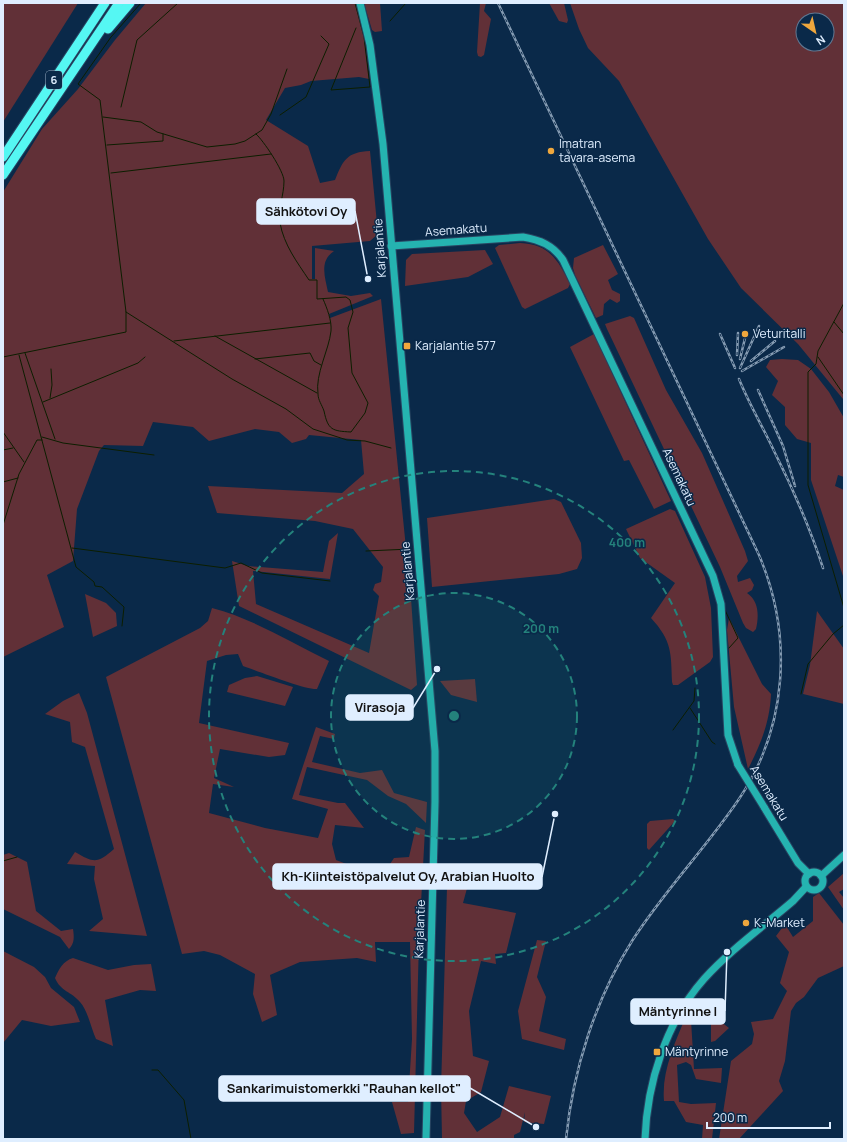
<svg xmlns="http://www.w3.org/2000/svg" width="847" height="1142" font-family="Manrope,sans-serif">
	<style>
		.green { fill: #613037; fill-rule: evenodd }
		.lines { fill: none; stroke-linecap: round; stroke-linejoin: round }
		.stream { stroke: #0c1e00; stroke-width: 1 }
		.secondary-casing { stroke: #284562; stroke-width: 9 }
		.highway-casing { stroke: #284562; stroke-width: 11 }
		.secondary { stroke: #25b3b0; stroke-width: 7 }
		.highway { stroke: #55f7f3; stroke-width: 9 }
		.rail-casing { stroke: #869cb3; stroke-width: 2.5 }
		.rail { stroke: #0a2949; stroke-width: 1; stroke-dasharray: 3; stroke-linecap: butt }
		.secondary-bridge-casing { stroke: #284562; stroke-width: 9; stroke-linecap: butt }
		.secondary-bridge { stroke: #25b3b0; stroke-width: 7 }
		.ring { fill: none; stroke: #24827c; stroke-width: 2; stroke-dasharray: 7 5 }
		.poi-dot { fill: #efa73d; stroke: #0a2949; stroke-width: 1.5 }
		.labels { text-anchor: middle; stroke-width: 3; stroke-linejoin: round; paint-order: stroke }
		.shield { fill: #0a2949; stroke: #9fb3c8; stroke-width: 1 }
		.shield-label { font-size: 11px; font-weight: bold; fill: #dfeeff }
		.poi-label { font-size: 12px; fill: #dfeeff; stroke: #0a2949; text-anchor: start }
		.street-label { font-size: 12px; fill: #dfeeff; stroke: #0a2949 }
		.centre { fill: #24827c; stroke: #0a2949; stroke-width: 2 }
		.ring-label { font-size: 12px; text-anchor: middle; font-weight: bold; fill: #24827c; stroke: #0a2949; stroke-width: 3; stroke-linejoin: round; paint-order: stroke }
		.leader { fill: none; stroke: #dfeeff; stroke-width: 1.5 }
		.callout-dot { fill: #dfeeff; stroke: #0a2949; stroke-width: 1.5 }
		.callout { fill: #dfeeff; stroke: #dfeeff; stroke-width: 1.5 }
		.callout-label { font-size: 13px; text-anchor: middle; font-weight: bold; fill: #111 }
	</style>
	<rect width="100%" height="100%" fill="#0a2949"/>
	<!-- green -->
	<g class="green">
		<path d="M3,3H78L3,122Z"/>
		<path d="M146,3H355L364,37L369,79L359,77L311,81L301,85L285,88L266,120L308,146L320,183L335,180C343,160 347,152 370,151L378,234L370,241L312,246V279H315V248L334,251C319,261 325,277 328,292L351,296L370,293L373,296L329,314L330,318L381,299L411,598L417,685L411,690L239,606L232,561L248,566L323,572L329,541L338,533L330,579L253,571L256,604L369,653L379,596L373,590L375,584L381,582L383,567L353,529L315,521L217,513L208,486L342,493L364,474L361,440L309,435L306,439L292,443L279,432L255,429L209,441L193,427L153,422L143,446L104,445L99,451L77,509L73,561L47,575L64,627L3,657V192L42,129L78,89L115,40Z"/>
		<path d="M364,3H380L382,31L375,32L372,30Z"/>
		<path d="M480,3H486L484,11L491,19L484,55L481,57L478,56L477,52Z"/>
		<path d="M549,3H564L568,20L567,23L559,21Z"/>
		<path d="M570,3H844L843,399L798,344L741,288L708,239L619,81L588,48L579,29ZM803,20H827V44H803Z"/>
		<path d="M520,243C549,244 558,260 570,284L568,288L525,309L522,307L495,248L499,245Z"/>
		<path d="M603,245L618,274L608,280L612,290L620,294V301L617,303L610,299L604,304L603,315L596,318L575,275L573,268L574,258Z"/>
		<path d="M485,250L493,264L468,277L405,286L406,260L412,254Z"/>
		<path d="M630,316L634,318L666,390L702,453L745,551L748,561L737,576L738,582L750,578L754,585L752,590L747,593C759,601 759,616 756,629L753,632L746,628L743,623L720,567L607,329L605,324Z"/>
		<path d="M594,334L671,501L654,509L629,460L624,461L570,347Z"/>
		<path d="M782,359L798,360L811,369L829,392L844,418V477L838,475L835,486L844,490V579L811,480V443L797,439L785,425V407L772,395L778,381L766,367L770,360Z"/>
		<path d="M554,499L561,502L581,543L582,558L577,569L559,574L432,587L427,518Z"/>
		<path d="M670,509L675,511L705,577L711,608L713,657L710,662L678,685H673L672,682C671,652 672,641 651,618L675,583L640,558L626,529Z"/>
		<path d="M85,594L106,603L116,613L117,626L93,637Z"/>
		<path d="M212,608C254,619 290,642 329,661L317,689C306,690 258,671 243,666L238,654L226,655L207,661L199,723L289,743L285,755L269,757L220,749L214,778L234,787L213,784L209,813L265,828L318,838L328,809L292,799L316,727L335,734L334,739L320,736L312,762L360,773L382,770L394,793L427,802L426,823L406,804L388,796L367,780L307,767L299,795L338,803H345L364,828L335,825L332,844L336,860L357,868L384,873L394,858L409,857L416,827L425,830L419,940L414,1133L401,1134L392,1102H408L412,1039L410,942H375L376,962L357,958L300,962L270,975L277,1015L262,1022L253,994L255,974L220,955L204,951L182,954L106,677L200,628L208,621Z"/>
		<path d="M817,611L844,649V704L803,694L810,665Z"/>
		<path d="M729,618L762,684L771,694C770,721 761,744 748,769L734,707L727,630Z"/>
		<path d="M257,676L293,687L285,706L227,692L229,685L245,678Z"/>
		<path d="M475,679L477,702L451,695L440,681Z"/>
		<path d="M79,693L87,713L147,936L89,931L103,919L94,879L95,866L67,864L75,852C94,863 97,864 114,849L85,747L72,742L70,722L45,714L63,701Z"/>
		<path d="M673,819L675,821L649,850L647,848V824L650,821Z"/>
		<path d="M9,853L27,862L36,911L61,931L73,929C74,936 75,943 69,949L60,937L3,909V855Z"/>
		<path d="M844,873V889L839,892L844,898V910L828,887Z"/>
		<path d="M469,881L463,903L516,913L506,953L495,954L496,964L481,961L469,1011L473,1056L489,1061L481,1092L466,1101L464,1113L477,1132L500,1117L509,1086L551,1096L544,1124L524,1122L525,1112L520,1132L514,1135V1139H442L441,1088L447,887L449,884Z"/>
		<path d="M819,893L844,925V966L818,978L804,997L796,1003L791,1011L785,1061L779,1081L783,1091L739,1139H719L731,1061L752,1044L754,1034L751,1022L773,1019L787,991L780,983L789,952L776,936L785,924L793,937L813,921V897Z"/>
		<path d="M537,940L546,941L537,977L546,997L539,1031L566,1039L564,1050L522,1039L518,1011Z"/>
		<path d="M3,951L34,967L45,977L51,988L74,1007L80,1022L51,1026L22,1020L3,1043Z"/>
		<path d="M73,958L108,970L134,965L151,964L156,991L140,990L105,1000L113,1046L96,1039C91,1028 88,1011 80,1002C72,992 60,991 55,978C59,969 63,961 73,958Z"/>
		<path d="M691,1004L703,1008L729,1028L715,1041L711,1042V1024L706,1019L691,1020L694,1069L722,1068L721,1083L696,1079L691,1065L686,1062L677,1065L679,1102L691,1104L716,1103L712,1139H702L703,1125L686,1122L674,1101H664C661,1067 679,1035 691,1004Z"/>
	</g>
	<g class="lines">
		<!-- stream -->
		<g class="stream">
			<path d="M355,3L364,37L370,87L331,90L356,28"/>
			<path d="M411,3H436"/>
			<path d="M390,21L406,3"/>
			<path d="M121,107L137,40L178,3"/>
			<path d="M280,115L306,97L329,44L321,36"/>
			<path d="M103,117L141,122L157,132L207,147L235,144L245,141L262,130L271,114L287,69"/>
			<path d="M256,134C263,140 284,171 284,181C284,195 278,208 280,223C284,245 297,262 309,280H317V299L346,297L350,300L353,312L348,328L352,373L368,403L365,413L351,432C332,431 328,430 324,411C322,405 318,400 318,394C315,374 329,350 331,331C332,321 327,308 323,299"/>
			<path d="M107,145L163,141V134"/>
			<path d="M111,173L271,154"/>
			<path d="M844,303L818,351L816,364L808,372V485L844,608"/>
			<path d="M126,312L232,379L286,409L313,429L347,440L365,441L391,448"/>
			<path d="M834,322L844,334"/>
			<path d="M215,336L317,393"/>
			<path d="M174,341L330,323"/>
			<path d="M25,353L55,439"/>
			<path d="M19,355L76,567L94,582L95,586L102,587L124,607L122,626"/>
			<path d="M3,357L126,332V312L100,100L78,84L111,37L141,3"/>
			<path d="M818,357L844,395"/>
			<path d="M255,359L310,353L314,361L321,365"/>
			<path d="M50,398L52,385L51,369"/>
			<path d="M43,402L138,363L145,357"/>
			<path d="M3,432L24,462"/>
			<path d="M42,437L63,443L154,455"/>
			<path d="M3,450L13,448"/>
			<path d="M3,482L18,478"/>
			<path d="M3,525L19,474L37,440H42"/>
			<path d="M72,548L225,568L241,563L262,573L330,581"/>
			<path d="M366,551L411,549"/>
			<path d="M702,561L710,578"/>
			<path d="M725,610L738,638L729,648"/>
			<path d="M801,694L808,664L833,634L844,625"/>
			<path d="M690,708L712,742L715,744"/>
			<path d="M673,730L694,701L695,688"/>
			<path d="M3,861L17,857"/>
			<path d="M152,1070H158L184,1100L191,1139"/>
		</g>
		<defs>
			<g id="secondary">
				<path d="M360,3L370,45L383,144L435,751V802L426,1139"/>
				<path d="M391,246L523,237C540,240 553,245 563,260L713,576L721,604L728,735L738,765"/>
				<path d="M764,807L798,863L809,874"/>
				<circle cx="814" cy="881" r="9"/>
				<path d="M821,876L844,855"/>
				<path d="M645,1139C647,1083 666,1022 704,979C730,950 764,926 793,901L806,887"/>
			</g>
			<g id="highway">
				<path d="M108,29L130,3"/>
				<path d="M3,157L105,3"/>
				<path d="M3,175L119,3"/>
			</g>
		</defs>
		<!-- secondary casing -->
		<use href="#secondary" class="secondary-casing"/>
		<!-- highway casing -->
		<use href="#highway" class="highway-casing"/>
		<!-- secondary -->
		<use href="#secondary" class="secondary"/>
		<!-- highway -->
		<use href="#highway" class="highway"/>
		<defs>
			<g id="rail">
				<path d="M498,3L759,555C793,635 788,726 739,799C706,848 664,891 632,941C595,1000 573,1070 566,1139"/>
				<path d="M720,334L735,368"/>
				<path d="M737,355L738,333"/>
				<path d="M740,359L746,334"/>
				<path d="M751,361L775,341"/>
				<path d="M740,368L759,326"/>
				<path d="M742,371L784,347"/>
				<path d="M739,379C750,406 763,427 775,453C794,491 810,528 823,568"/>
				<path d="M758,390L783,446L795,486"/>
			</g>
		</defs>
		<!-- rail casing -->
		<use href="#rail" class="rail-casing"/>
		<!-- rail -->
		<use href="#rail" class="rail"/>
		<defs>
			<path id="secondary-bridge" d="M738,765L764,807"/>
		</defs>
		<!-- secondary-bridge casing -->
		<use href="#secondary-bridge" class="secondary-bridge-casing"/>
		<!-- secondary-bridge -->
		<use href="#secondary-bridge" class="secondary-bridge"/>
	</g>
	<!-- distance rings -->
	<circle cx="454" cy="716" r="123" fill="#24827c" fill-opacity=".12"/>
	<g class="ring">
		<circle cx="454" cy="716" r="123"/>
		<circle cx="454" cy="716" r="245"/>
	</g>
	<!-- markers -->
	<g class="poi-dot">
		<circle cx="551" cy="151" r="4"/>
		<circle cx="745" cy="334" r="4"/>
		<rect x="403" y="342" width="8" height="8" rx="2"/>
		<circle cx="746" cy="923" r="4"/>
		<rect x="653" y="1048" width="8" height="8" rx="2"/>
	</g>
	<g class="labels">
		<!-- shield labels -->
		<rect class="shield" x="46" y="71" width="16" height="18" rx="3"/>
		<g class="shield-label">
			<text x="54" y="84">6</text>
		</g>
		<!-- poi labels -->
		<g class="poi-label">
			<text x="559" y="148">Imatran<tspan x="559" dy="14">tavara-asema</tspan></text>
			<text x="753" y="338">Veturitalli</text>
			<text x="415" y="350">Karjalantie 577</text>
			<text x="754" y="927">K-Market</text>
			<text x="665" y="1056">Mäntyrinne</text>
		</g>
		<!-- street labels -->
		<g class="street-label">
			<text transform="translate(456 230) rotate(-4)" y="4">Asemakatu</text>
			<text transform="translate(380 248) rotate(-94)" y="4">Karjalantie</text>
			<text transform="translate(679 477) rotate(65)" y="4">Asemakatu</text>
			<text transform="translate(408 571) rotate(-95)" y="4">Karjalantie</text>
			<text transform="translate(769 793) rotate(59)" y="4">Asemakatu</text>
			<text transform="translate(420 929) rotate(-88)" y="4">Karjalantie</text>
		</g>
	</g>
	<circle cx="454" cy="716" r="6" class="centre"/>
	<g class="ring-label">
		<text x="627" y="547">400 m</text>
		<text x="541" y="633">200 m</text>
	</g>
	<!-- callouts -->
	<path class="leader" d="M368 279L355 211M437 669L413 708M555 814L542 877M727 952L725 1011M536 1127L470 1088"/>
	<g class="callout-dot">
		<circle cx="368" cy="279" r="4"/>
		<circle cx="437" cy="669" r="4"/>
		<circle cx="555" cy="814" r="4"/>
		<circle cx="727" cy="952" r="4"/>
		<circle cx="536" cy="1127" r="4"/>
	</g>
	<g class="callout">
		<rect x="257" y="199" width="98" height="25" rx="4"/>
		<rect x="346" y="695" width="67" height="25" rx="4"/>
		<rect x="273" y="864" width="269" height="25" rx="4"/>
		<rect x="631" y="999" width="94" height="25" rx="4"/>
		<rect x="219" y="1076" width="251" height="25" rx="4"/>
	</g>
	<g class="callout-label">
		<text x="306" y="216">Sähkötovi Oy</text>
		<text x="380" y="712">Virasoja</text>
		<text x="408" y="881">Kh-Kiinteistöpalvelut Oy, Arabian Huolto</text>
		<text x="678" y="1016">Mäntyrinne I</text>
		<text x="344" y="1093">Sankarimuistomerkki "Rauhan kellot"</text>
	</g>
	<!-- border -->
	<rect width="847" height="1142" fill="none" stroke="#dfeeff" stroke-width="8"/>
	<!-- north arrow -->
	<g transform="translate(815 32) rotate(146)"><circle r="19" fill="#0a2949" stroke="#5f7892"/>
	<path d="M0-3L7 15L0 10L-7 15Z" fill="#efa73d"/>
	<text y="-6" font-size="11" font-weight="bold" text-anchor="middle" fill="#dfeeff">N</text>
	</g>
	<!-- scale -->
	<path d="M707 1122v6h123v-6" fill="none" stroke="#dfeeff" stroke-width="2"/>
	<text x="713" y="1122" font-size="12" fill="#dfeeff" stroke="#0a2949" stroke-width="3" paint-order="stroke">200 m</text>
</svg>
